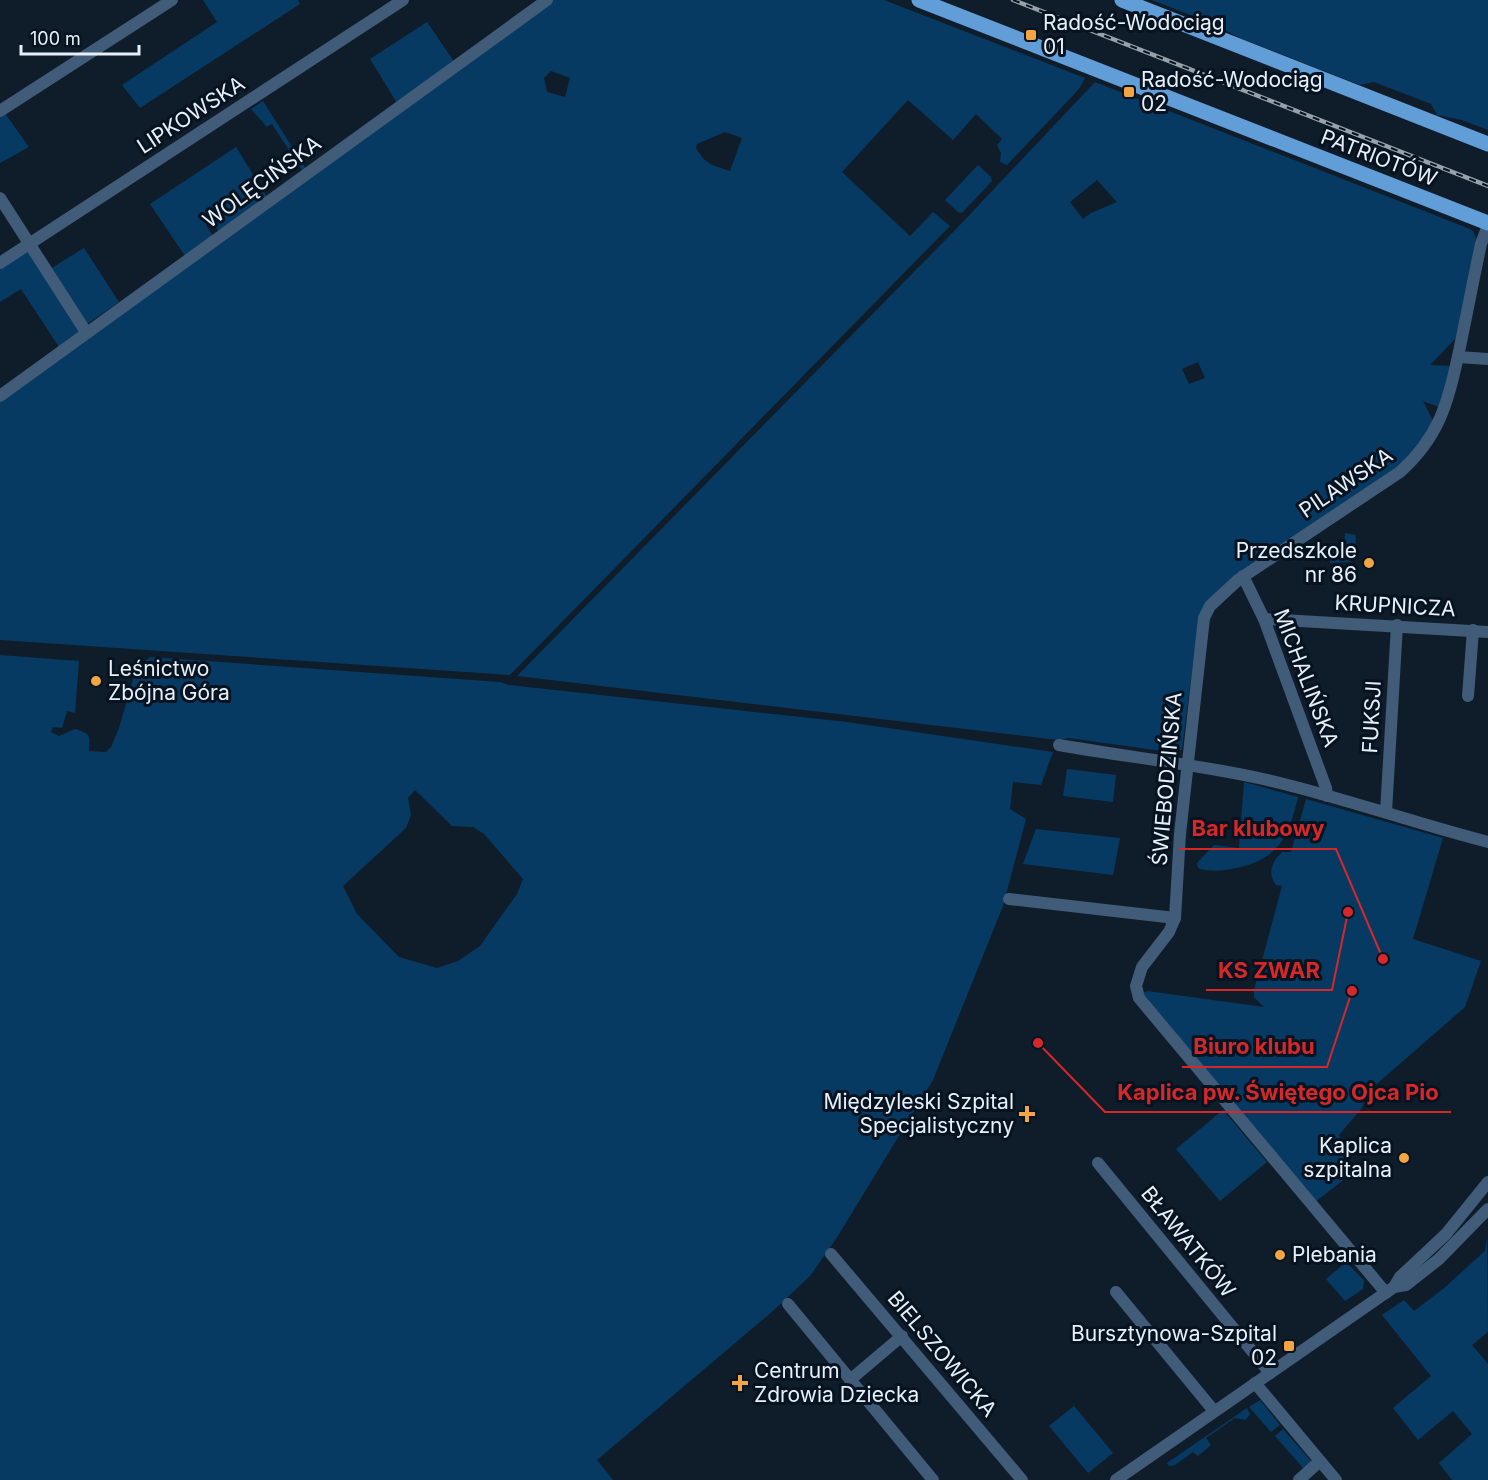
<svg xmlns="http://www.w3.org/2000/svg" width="1488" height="1480" font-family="Inter,sans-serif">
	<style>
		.green { fill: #073a63; fill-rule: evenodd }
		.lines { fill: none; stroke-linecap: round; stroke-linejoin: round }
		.minor { stroke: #405c78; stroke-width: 12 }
		.major { stroke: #619dd7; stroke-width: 15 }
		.rail-casing { stroke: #96a1ab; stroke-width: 4.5 }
		.rail { stroke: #071320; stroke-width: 2; stroke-dasharray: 7; stroke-linecap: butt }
		.poi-dot { fill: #f2a542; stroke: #071320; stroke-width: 2 }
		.labels { text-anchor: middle; stroke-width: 6; stroke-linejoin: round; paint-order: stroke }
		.poi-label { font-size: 21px; fill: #e7f0f9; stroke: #071320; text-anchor: start }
		.street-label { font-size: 21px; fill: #e7f0f9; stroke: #071320 }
		.leader { fill: none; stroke: #d62828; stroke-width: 2 }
		.callout-dot { fill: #d62828; stroke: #071320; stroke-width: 2 }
		.callout-label { font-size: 22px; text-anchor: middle; font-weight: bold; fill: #d62828; stroke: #071320; stroke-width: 6; stroke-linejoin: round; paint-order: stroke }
	</style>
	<rect width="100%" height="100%" fill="#0f1d2a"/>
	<!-- green -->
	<g class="green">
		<path d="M203,0H298L300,4L140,108L122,85L217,22Z"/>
		<path d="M552,0H884L1085,78L1079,89L1007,165L1000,162L1001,153L997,145L1002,139L976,114L953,140L908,100L842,172L910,236L933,212L950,226L510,675L0,640V400ZM551,71L570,78L565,97L547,92L544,78ZM725,132L742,138L730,171C712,165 706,165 696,148L697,144Z"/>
		<path d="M1152,0H1488V130L1462,120L1437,115L1431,104L1374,82L1360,85L1240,38L1211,23Z"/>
		<path d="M427,22L455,63L397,103L370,59Z"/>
		<path d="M1095,82L1470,229L1473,231L1477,240L1457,337L1430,365L1452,366L1441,408L1423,401L1433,421L1426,435L1404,461L1371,488L1283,543L1239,573L1199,617L1182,749L1176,753L1069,738L1058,740L517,676L959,226ZM1097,180L1117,202L1091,213L1083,219L1070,202ZM1198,362L1205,378L1189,384L1182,369Z"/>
		<path d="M263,101L306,169L303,172L272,124L267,127L251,109Z"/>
		<path d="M4,112L29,147L0,163V115Z"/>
		<path d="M236,147L267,197L219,232L212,221L206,225L213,236L185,256L150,204Z"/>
		<path d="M978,165L991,177L992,181L962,213L958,212L945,200Z"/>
		<path d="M84,248L119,302L87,324L50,269Z"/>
		<path d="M29,251L80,332L59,347L21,289L0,302V269Z"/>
		<path d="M1345,533L1356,535L1355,556H1352L1351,562L1330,563L1331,544H1344Z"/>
		<path d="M0,655L79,661L75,713L67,711L62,728L53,727L51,732L59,736L75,729C91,734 90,735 89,751L106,752L111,747L119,728L136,669L150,657L500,682L509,685L847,722L1053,752L1041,785L1013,782L1010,809L1026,819L1003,906L933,1080L836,1239L810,1276L773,1311L597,1460L613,1480H0ZM415,790L452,826L473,827L484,834L523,879L517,894L480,946L458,961L437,968L399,957L357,914L343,886L406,828L411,815L408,798Z"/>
		<path d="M1067,769L1116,775L1113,802L1063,796Z"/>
		<path d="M1244,782L1298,797C1288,840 1277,861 1231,869C1220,871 1208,872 1198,868L1197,863L1214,845L1239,848Z"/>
		<path d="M1306,799L1443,838L1413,939L1481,961L1465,1007L1371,1089L1361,1109L1339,1135L1355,1171L1315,1202L1142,994L1147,991L1264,1007L1254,997V990L1282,886L1276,885C1267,873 1272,862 1282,852H1291Z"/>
		<path d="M1036,829L1120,838L1113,875L1023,864Z"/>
		<path d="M1223,1110L1267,1162L1220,1201L1176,1149Z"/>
		<path d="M1487,1237L1488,1332L1472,1345L1488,1364V1480H1452L1439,1463L1472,1434L1453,1411L1418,1440L1393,1408L1431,1376L1382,1315L1404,1300L1414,1311L1443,1289L1485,1251Z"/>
		<path d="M1346,1262L1364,1280L1363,1289L1345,1301L1326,1279Z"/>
		<path d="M1260,1400L1280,1425L1271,1432L1249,1407Z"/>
		<path d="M1074,1406L1113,1453L1088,1473L1049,1426Z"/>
		<path d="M1247,1408L1250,1414L1246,1420L1235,1418L1206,1438L1211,1445L1198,1456L1193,1452L1175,1465L1169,1466L1167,1463Z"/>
		<path d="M1283,1429L1311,1461L1304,1469L1275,1436Z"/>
	</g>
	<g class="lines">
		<!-- minor -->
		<g class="minor">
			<path d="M0,111L172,0"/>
			<path d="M0,198L86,332"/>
			<path d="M0,263L403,0"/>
			<path d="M1458,357L1488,359"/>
			<path d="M0,396L547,0"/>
			<path d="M1243,576L1264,619L1326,788L1327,796"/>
			<path d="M1264,619L1488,632"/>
			<path d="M1468,696L1473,630"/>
			<path d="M1059,745C1127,757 1196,764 1263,779C1339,796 1413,823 1488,842"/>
			<path d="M1386,812L1397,625"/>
			<path d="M1009,899L1175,918"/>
			<path d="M1098,1163L1270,1373"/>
			<path d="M831,1254L1022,1480"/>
			<path d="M1394,1287L1406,1285L1439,1259L1488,1209"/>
			<path d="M1116,1292L1214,1411"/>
			<path d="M1386,1293L1139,998L1136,986L1142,967L1169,932L1175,918L1180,834L1204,618L1210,606L1238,580L1400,472C1438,438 1448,404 1458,356C1466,319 1473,281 1481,244L1488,225"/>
			<path d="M788,1304L933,1480"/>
			<path d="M850,1380L902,1336"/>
			<path d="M1255,1383L1336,1480"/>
			<path d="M1116,1480L1394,1287L1400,1277L1446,1234L1488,1182"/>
			<path d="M1299,1480L1320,1461"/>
		</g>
		<!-- major -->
		<g class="major">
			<path d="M919,0L1488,223"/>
			<path d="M1122,0L1488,144"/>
		</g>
		<defs>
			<path id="rail" d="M1013,0L1488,186"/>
		</defs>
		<!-- rail casing -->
		<use href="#rail" class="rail-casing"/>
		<!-- rail -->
		<use href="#rail" class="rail"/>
	</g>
	<!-- markers -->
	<g class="poi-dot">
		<rect x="1025" y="29" width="12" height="12" rx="3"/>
		<rect x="1123" y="86" width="12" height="12" rx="3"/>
		<circle cx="1369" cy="563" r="6"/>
		<circle cx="96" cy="681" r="6"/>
		<path d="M1024 1105h6v6h6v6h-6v6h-6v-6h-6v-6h6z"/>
		<circle cx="1404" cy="1158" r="6"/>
		<circle cx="1280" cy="1255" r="6"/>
		<rect x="1283" y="1340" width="12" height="12" rx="3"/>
		<path d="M737 1374h6v6h6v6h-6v6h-6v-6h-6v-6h6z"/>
	</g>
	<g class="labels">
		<!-- poi labels -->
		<g class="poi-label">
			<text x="1043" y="30">Radość-Wodociąg<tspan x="1043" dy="24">01</tspan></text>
			<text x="1141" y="87">Radość-Wodociąg<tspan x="1141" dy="24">02</tspan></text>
			<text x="1357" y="558" text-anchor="end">Przedszkole<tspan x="1357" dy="24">nr 86</tspan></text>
			<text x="108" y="676">Leśnictwo<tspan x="108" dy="24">Zbójna Góra</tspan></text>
			<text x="1014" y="1109" text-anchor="end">Międzyleski Szpital<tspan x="1014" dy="24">Specjalistyczny</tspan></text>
			<text x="1392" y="1153" text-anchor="end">Kaplica<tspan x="1392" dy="24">szpitalna</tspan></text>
			<text x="1292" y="1262">Plebania</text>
			<text x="1277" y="1341" text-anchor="end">Bursztynowa-Szpital<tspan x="1277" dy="24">02</tspan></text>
			<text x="754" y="1378">Centrum<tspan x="754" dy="24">Zdrowia Dziecka</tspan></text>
		</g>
		<!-- street labels -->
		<g class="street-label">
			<text transform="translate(191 115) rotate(-33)" y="7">LIPKOWSKA</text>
			<text transform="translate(1379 158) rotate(21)" y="7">PATRIOTÓW</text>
			<text transform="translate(262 182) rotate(-36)" y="7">WOLĘCIŃSKA</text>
			<text transform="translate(1346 483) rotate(-34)" y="7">PILAWSKA</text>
			<text transform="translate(1395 606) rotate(3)" y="7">KRUPNICZA</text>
			<text transform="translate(1306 678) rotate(69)" y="7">MICHALIŃSKA</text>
			<text transform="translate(1372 717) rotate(-87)" y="7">FUKSJI</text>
			<text transform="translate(1167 779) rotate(-85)" y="7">ŚWIEBODZIŃSKA</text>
			<text transform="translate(1188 1242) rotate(51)" y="7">BŁAWATKÓW</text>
			<text transform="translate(942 1354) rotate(50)" y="7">BIELSZOWICKA</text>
		</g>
	</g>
	<!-- callouts -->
	<path class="leader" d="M1383 959L1336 849H1180M1348 912L1332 990H1206M1352 991L1327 1067H1182M1038 1043L1105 1112H1451"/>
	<g class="callout-dot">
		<circle cx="1383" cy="959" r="6"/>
		<circle cx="1348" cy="912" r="6"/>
		<circle cx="1352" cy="991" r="6"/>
		<circle cx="1038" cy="1043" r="6"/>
	</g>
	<g class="callout-label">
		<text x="1258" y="836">Bar klubowy</text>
		<text x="1269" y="978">KS ZWAR</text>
		<text x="1254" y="1054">Biuro klubu</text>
		<text x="1278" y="1100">Kaplica pw. Świętego Ojca Pio</text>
	</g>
	<!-- scale -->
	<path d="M21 45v9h118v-9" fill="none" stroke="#e7f0f9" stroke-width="3"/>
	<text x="30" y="45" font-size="18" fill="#e7f0f9" stroke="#071320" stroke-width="4.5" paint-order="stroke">100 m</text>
</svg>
